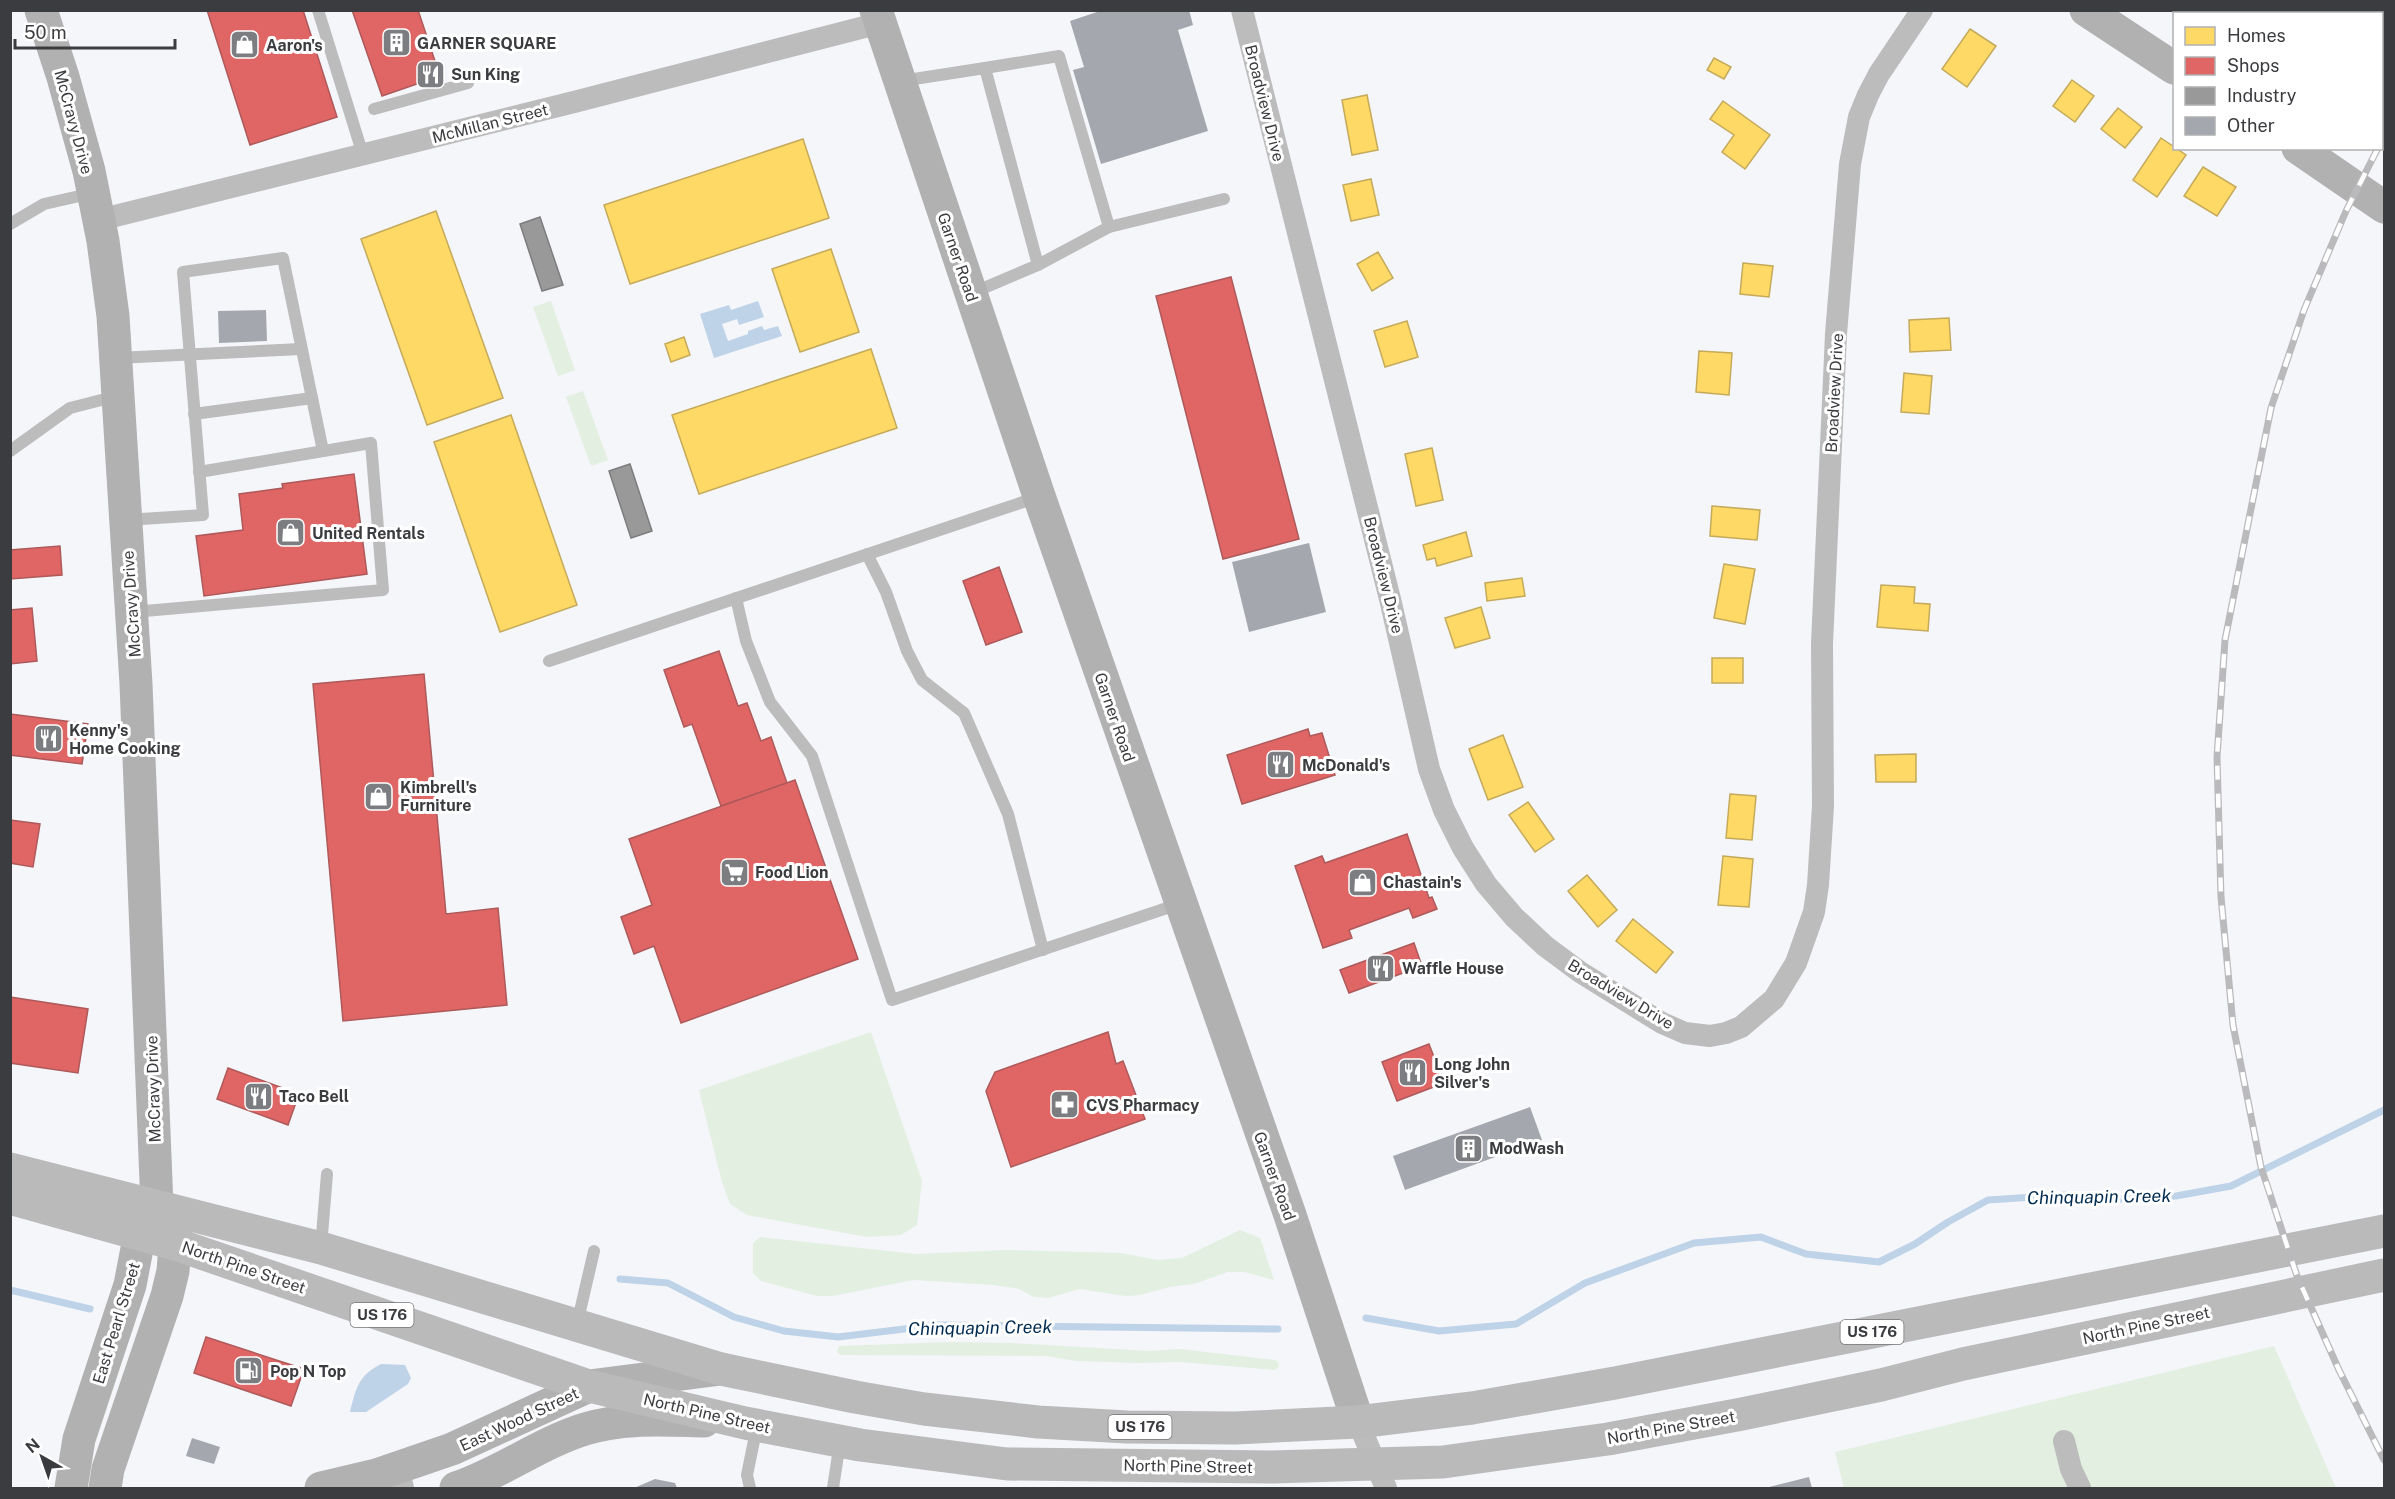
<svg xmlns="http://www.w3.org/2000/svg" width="2395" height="1499" font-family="'Public Sans',sans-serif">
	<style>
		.green { fill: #e2efe1 }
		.water { fill: #bed2e8 }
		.homes { fill: #ffd966; stroke: #c4aa5a; stroke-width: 1.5 }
		.shops { fill: #e06666; stroke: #ae595a; stroke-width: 1.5 }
		.industry { fill: #999; stroke: #7d7d7e; stroke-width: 1.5 }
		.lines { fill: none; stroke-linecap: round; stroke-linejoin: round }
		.stream { stroke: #bed2e8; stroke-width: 7 }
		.building { fill: #a5a7af }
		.lane { stroke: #bcbcbc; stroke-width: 12 }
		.street { stroke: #bcbcbc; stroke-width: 22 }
		.secondary { stroke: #b2b1b1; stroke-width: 33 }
		.highway { stroke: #bababa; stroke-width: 33 }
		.rail-casing { stroke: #bababc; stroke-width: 7 }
		.rail { stroke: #fff; stroke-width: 4.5; stroke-dasharray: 14; stroke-linecap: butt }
		.labels { text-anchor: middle; stroke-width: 6; stroke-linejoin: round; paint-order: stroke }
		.shield { fill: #fff; stroke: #767679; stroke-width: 1.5 }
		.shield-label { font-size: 15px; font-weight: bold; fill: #3b3c3f }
		.poi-label { font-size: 16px; font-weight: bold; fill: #3b3c3f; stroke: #fff; text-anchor: start }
		.street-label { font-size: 16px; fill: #3b3c3f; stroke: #fff }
		.water-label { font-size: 18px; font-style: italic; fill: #002b51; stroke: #fff }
	</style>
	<rect width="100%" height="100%" fill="#f5f6fa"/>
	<!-- green -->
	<g class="green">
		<path d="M551,301L575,370L558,376L533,307Z"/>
		<path d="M583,391L608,460L591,466L566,397Z"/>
		<path d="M871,1032L922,1181L917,1225L901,1235L867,1237L747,1215L730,1204L722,1182L699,1090Z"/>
		<path d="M1240,1230L1260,1238L1274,1280L1244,1272H1227L1194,1284L1169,1287L1140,1295L1125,1296L1080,1289L1048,1298L1034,1297L1019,1289L994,1285L913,1280L833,1296H817L761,1281L753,1273V1243L760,1237L916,1254L1007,1250L1121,1253L1158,1260L1182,1258Z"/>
		<path d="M949,1342L1010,1343L1150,1351L1180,1349L1275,1360L1278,1362L1279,1367L1275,1370L1179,1362L1138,1363L1077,1361L1046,1356L841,1355L837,1352L839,1346Z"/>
		<path d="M2274,1346L2336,1488H1844L1835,1452Z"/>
	</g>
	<!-- water -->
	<g class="water">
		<path d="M758,301L764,317L739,325L737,319L722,324L728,341L748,334V331L762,326L764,330L778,326L782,336L714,358L700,314L729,305L731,310Z"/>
		<path d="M381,1364L405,1365L411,1378L408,1384L366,1412H350C356,1388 358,1376 381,1364Z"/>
	</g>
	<!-- homes -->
	<g class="homes">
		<path d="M2183,10H2230L2228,14H2187Z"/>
		<path d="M1970,29L1996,46L1967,87L1942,69Z"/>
		<path d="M1714,58L1731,67L1724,79L1707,70Z"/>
		<path d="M2072,80L2094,96L2075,122L2053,106Z"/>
		<path d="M1367,95L1378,150L1352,155L1342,100Z"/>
		<path d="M1723,101L1770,135L1745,169L1722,152L1734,135L1710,119Z"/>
		<path d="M2118,108L2142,127L2125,148L2101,129Z"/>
		<path d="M2161,138L2186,155L2157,197L2133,180Z"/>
		<path d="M803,139L829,218L630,284L604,205Z"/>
		<path d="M2203,167L2236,187L2217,216L2184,196Z"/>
		<path d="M1371,179L1379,215L1351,221L1343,185Z"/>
		<path d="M436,211L503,398L427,425L361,239Z"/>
		<path d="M831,249L859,332L800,352L772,269Z"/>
		<path d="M1378,252L1393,278L1372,291L1357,264Z"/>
		<path d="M1743,263L1773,266L1769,297L1740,294Z"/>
		<path d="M1949,318L1951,350L1910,352L1909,320Z"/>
		<path d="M1407,321L1418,357L1385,367L1374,331Z"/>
		<path d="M684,337L690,355L671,362L665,344Z"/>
		<path d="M871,349L897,428L699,494L672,415Z"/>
		<path d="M1699,351L1732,353L1729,395L1696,392Z"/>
		<path d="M1904,373L1932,376L1929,414L1901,412Z"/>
		<path d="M511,415L577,605L500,632L434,442Z"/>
		<path d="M1432,448L1443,500L1416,506L1405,454Z"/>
		<path d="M1712,506L1760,510L1757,540L1710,536Z"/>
		<path d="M1466,532L1472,556L1437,566L1435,558L1427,560L1423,545Z"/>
		<path d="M1724,564L1755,569L1745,624L1714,618Z"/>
		<path d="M1522,578L1525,596L1487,601L1485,583Z"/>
		<path d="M1881,585L1915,587L1914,603L1930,604L1928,631L1877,627Z"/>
		<path d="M1481,607L1490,638L1455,648L1445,618Z"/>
		<rect x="1712" y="658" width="31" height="25"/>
		<path d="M1503,735L1523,787L1488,800L1469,749Z"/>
		<path d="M1916,754V782H1876L1875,755Z"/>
		<path d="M1730,794L1756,796L1752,840L1726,838Z"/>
		<path d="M1528,802L1554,839L1535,852L1509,815Z"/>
		<path d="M1723,856L1753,859L1749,907L1718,905Z"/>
		<path d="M1587,875L1617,910L1598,927L1568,891Z"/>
		<path d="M1633,919L1673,952L1656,973L1616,941Z"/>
	</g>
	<!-- shops -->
	<g class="shops">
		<path d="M207,10H303L337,117L250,145Z"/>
		<path d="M352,10H418L440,76L382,96Z"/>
		<path d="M1231,277L1299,539L1223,559L1156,296Z"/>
		<path d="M354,474L367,574L204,596L196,536L243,530L239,494L283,488L282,484Z"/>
		<path d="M60,546L62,575L10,579V550Z"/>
		<path d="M999,567L1022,632L986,645L963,581Z"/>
		<path d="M32,608L37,661L10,664V610Z"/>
		<path d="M719,651L738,706L747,703L761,741L771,737L787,783L721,806L692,724L684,727L664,670Z"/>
		<path d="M424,674L446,914L498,908L507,1005L343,1021L313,684Z"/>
		<path d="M10,714L88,724L82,764L10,755Z"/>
		<path d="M1308,729L1310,736L1322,733L1335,775L1242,804L1227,755Z"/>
		<path d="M795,780L858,959L681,1023L654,946L634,954L621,917L652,905L629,839Z"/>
		<path d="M10,820L40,824L33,867L10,863Z"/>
		<path d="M1407,834L1429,898L1432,897L1437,909L1413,918L1409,908L1349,930L1352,938L1323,948L1295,866L1322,856L1325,863Z"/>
		<path d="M1414,943L1422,966L1349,993L1340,970Z"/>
		<path d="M10,997L88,1009L78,1073L10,1063Z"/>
		<path d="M1108,1032L1116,1064L1123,1061L1145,1119L1011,1167L986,1091L995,1072Z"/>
		<path d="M1429,1044L1444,1083L1397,1101L1382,1062Z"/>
		<path d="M228,1068L299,1094L288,1125L217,1099Z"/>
		<path d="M206,1337L304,1369L291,1406L194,1373Z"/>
	</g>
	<!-- industry -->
	<g class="industry">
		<path d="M540,217L563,285L542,291L520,224Z"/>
		<path d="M630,464L652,531L631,538L609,471Z"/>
	</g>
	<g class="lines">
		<!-- stream -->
		<g class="stream">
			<path d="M620,1279L668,1283L734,1317L784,1331L838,1337L937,1325L1278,1329"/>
			<path d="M10,1290L90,1309"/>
			<path d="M1366,1318L1439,1331L1516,1324L1585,1283L1694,1243L1761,1237L1806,1254L1879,1262L1915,1244L1948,1222L1988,1200L2065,1195L2120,1199L2176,1196L2231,1186L2384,1110"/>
		</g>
	</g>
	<!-- building -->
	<g class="building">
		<path d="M1103,10H1189L1193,25L1178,30L1208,131L1101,164L1073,70L1084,67L1070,21Z"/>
		<path d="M266,310L267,341L219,343L218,311Z"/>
		<path d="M1309,543L1326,612L1249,632L1232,562Z"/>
		<path d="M1530,1107L1542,1140L1405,1190L1393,1156Z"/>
		<path d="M192,1438L220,1447L214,1464L186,1456Z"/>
		<path d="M1809,1477L1812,1488H1765Z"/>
		<path d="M655,1479L675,1483L677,1488H634Z"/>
	</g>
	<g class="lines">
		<!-- lane -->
		<g class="lane">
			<path d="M318,10L363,155"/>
			<path d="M985,68L1059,56L1109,227L1038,265"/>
			<path d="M901,81L985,68L1038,265L972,293"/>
			<path d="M374,109L468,83"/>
			<path d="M10,224L44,204L93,193"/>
			<path d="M1109,227L1224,199"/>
			<path d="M117,358L301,349"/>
			<path d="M194,414L312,398"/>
			<path d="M10,451L70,408L117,396"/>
			<path d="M126,520L203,515L183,272L283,258L323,451"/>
			<path d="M867,554L886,592L907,651L922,680L964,713L1008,814L1043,950"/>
			<path d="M736,598L746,641L770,702L812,756L892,1000L1179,904"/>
			<path d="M133,612L383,590L371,443L199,472"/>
			<path d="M549,661L1038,497"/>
			<path d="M321,1247L327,1174"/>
			<path d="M577,1324L594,1251"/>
			<path d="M750,1488L747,1475L757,1426"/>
			<path d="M833,1488L840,1442"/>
		</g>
		<!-- street -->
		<g class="street">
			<path d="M1242,10L1390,599L1429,769L1444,810L1463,848L1486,884L1514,917L1545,946L1580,972L1662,1023L1685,1033L1710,1036L1726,1033L1741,1027L1774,999L1796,963L1814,912L1818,885L1823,806L1822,644L1836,334L1850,164L1859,117L1868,95L1879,74L1922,10"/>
			<path d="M99,220L574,102L880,23"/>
			<path d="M1358,1422L1386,1488"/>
			<path d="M2064,1441L2071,1469L2080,1488"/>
			<path d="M398,1468L403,1488"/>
		</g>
		<!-- secondary -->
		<g class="secondary">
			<path d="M41,10L63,77L89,171L103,241L113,316L136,684L157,1206"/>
			<path d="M876,10L1039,496L1290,1215L1358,1422"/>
			<path d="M2086,10L2174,68"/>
			<path d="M2298,148L2384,207"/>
			<path d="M71,1488L79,1439L130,1285L140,1233L155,1210"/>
			<path d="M105,1488L108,1469L167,1296L173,1271L176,1233L166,1219"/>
			<path d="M321,1488L376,1475L452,1449L589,1386L721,1369"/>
			<path d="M456,1488C501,1473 540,1443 585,1429C624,1417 663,1420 704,1421"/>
		</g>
		<!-- highway -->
		<g class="highway">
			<path d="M10,1169L321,1248L721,1369L855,1397L924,1409L1038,1422L1127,1427L1235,1428L1358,1422L1472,1408L1615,1383L2384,1231"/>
			<path d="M10,1198L175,1244L589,1386L745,1423L860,1445L1007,1464L1272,1467L1443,1462L1608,1439L1742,1414L1881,1385L1963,1364L2384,1275"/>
		</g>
		<defs>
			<path id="rail" d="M2378,148L2346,211L2304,310L2271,408L2225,640L2217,757L2221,897L2233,1025L2261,1167L2297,1276L2339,1370L2384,1460"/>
		</defs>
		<!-- rail casing -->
		<use href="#rail" class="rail-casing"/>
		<!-- rail -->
		<use href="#rail" class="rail"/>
	</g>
	<!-- icons -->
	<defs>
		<symbol id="building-square" viewBox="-11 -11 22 22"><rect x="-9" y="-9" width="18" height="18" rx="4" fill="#7c7d80" stroke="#fff"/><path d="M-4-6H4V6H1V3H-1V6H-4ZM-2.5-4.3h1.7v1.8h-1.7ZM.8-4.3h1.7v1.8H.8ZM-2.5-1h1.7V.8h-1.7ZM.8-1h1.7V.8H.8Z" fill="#fff"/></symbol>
		<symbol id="shop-square" viewBox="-11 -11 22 22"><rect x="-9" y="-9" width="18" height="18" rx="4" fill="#7c7d80" stroke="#fff"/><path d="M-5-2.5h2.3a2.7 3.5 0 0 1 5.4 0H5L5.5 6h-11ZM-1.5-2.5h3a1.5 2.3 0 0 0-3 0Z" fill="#fff"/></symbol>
		<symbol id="restaurant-square" viewBox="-11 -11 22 22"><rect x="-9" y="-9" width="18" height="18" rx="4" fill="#7c7d80" stroke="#fff"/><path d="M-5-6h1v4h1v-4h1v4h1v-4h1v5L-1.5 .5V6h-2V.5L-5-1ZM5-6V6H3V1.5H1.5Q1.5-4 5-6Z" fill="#fff"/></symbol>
		<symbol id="supermarket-square" viewBox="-11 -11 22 22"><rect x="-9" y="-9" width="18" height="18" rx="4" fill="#7c7d80" stroke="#fff"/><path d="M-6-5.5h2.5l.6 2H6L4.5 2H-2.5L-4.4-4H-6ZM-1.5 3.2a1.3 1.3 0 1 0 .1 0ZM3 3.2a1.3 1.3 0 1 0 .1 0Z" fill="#fff"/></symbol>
		<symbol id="pharmacy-square" viewBox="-11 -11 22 22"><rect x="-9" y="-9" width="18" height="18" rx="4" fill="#7c7d80" stroke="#fff"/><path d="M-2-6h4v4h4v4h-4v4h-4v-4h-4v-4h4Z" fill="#fff"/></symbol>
		<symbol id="fuel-square" viewBox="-11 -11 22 22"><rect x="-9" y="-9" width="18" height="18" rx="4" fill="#7c7d80" stroke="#fff"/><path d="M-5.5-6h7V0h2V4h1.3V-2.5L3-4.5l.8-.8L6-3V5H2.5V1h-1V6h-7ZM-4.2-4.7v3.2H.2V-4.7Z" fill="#fff"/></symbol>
	</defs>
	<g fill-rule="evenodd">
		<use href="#building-square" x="380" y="26" width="33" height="33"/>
		<use href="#shop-square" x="228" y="28" width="33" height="33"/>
		<use href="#restaurant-square" x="414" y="58" width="33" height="33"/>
		<use href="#shop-square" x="274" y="516" width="33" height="33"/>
		<use href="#restaurant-square" x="32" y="722" width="33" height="33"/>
		<use href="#restaurant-square" x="1264" y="748" width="33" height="33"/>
		<use href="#shop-square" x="362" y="780" width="33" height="33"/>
		<use href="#supermarket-square" x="718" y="856" width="33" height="33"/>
		<use href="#shop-square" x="1346" y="866" width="33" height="33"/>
		<use href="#restaurant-square" x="1364" y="952" width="33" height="33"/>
		<use href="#restaurant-square" x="1396" y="1056" width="33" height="33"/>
		<use href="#restaurant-square" x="242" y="1080" width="33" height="33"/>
		<use href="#pharmacy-square" x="1048" y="1088" width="33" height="33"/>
		<use href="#building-square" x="1452" y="1132" width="33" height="33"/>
		<use href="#fuel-square" x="232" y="1354" width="33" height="33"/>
	</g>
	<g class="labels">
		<!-- shield labels -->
		<g class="shield">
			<rect x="350.5" y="1303" width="63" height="24" rx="4.5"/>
			<rect x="1840.5" y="1320" width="63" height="24" rx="4.5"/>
			<rect x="1108.5" y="1415" width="63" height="24" rx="4.5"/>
		</g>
		<g class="shield-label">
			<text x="382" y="1320">US 176</text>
			<text x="1872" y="1337">US 176</text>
			<text x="1140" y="1432">US 176</text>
		</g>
		<!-- poi labels -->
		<g class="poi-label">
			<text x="417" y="49">GARNER SQUARE</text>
			<text x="266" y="51">Aaron's</text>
			<text x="451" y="80">Sun King</text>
			<text x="312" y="539">United Rentals</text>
			<text x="69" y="736">Kenny's<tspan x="69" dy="18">Home Cooking</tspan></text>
			<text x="1302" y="771">McDonald's</text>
			<text x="400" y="793">Kimbrell's<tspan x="400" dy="18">Furniture</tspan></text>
			<text x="755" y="878">Food Lion</text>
			<text x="1383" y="888">Chastain's</text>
			<text x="1402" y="974">Waffle House</text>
			<text x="1434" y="1070">Long John<tspan x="1434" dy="18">Silver's</tspan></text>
			<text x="279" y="1102">Taco Bell</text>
			<text x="1086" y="1111">CVS Pharmacy</text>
			<text x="1489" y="1154">ModWash</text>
			<text x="270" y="1377">Pop N Top</text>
		</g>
		<!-- street labels -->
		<g class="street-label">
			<text transform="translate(1265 103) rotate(76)" y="6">Broadview Drive</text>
			<text transform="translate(74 122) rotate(75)" y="6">McCravy Drive</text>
			<text transform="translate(490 123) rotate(-14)" y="6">McMillan Street</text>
			<text transform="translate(958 257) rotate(71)" y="6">Garner Road</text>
			<text transform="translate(1834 393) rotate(-87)" y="6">Broadview Drive</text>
			<text transform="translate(1384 575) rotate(76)" y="6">Broadview Drive</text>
			<text transform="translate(131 604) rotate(-94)" y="6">McCravy Drive</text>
			<text transform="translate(1115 717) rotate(71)" y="6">Garner Road</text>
			<text transform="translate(1621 994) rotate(31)" y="6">Broadview Drive</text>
			<text transform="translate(153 1089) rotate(-92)" y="6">McCravy Drive</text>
			<text transform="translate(1275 1176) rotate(70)" y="6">Garner Road</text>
			<text transform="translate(244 1267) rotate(19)" y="6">North Pine Street</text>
			<text transform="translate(116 1323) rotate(-73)" y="6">East Pearl Street</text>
			<text transform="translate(2146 1325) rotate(-12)" y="6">North Pine Street</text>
			<text transform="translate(707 1413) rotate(13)" y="6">North Pine Street</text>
			<text transform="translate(519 1419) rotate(-25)" y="6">East Wood Street</text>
			<text transform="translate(1671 1427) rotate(-10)" y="6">North Pine Street</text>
			<text transform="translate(1188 1466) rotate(1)" y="6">North Pine Street</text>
		</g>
		<!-- water labels -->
		<g class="water-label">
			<text transform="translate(2099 1197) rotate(-1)" y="6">Chinquapin Creek</text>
			<text transform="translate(980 1328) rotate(-1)" y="6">Chinquapin Creek</text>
		</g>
	</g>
	<!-- border -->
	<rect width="2395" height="1499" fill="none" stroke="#3b3c3f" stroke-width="24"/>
	<!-- legend -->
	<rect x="2173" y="12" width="210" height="138" fill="#ffffff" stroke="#b1b1b2" stroke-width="1.5"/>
	<rect x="2185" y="27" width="30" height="18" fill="#ffd966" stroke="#b1b1b2" stroke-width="1.5"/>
	<text x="2227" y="42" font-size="18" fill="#3b3c3f">Homes</text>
	<rect x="2185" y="57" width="30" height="18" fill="#e06666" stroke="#b1b1b2" stroke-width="1.5"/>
	<text x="2227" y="72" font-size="18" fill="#3b3c3f">Shops</text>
	<rect x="2185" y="87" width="30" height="18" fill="#999999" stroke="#b1b1b2" stroke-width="1.5"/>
	<text x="2227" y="102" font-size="18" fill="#3b3c3f">Industry</text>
	<rect x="2185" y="117" width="30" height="18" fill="#a5a7af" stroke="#b1b1b2" stroke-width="1.5"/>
	<text x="2227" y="132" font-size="18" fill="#3b3c3f">Other</text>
	<!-- north arrow -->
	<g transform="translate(42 1457) rotate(320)" stroke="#ffffff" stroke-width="4.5" paint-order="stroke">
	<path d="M0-4.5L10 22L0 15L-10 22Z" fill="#3b3c3f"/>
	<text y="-9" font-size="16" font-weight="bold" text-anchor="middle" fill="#3b3c3f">N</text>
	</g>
	<!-- scale -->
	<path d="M15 39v9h160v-9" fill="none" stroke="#3b3c3f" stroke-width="3"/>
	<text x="24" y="39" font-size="18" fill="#3b3c3f" stroke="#ffffff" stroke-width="4.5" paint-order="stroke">50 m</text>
</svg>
